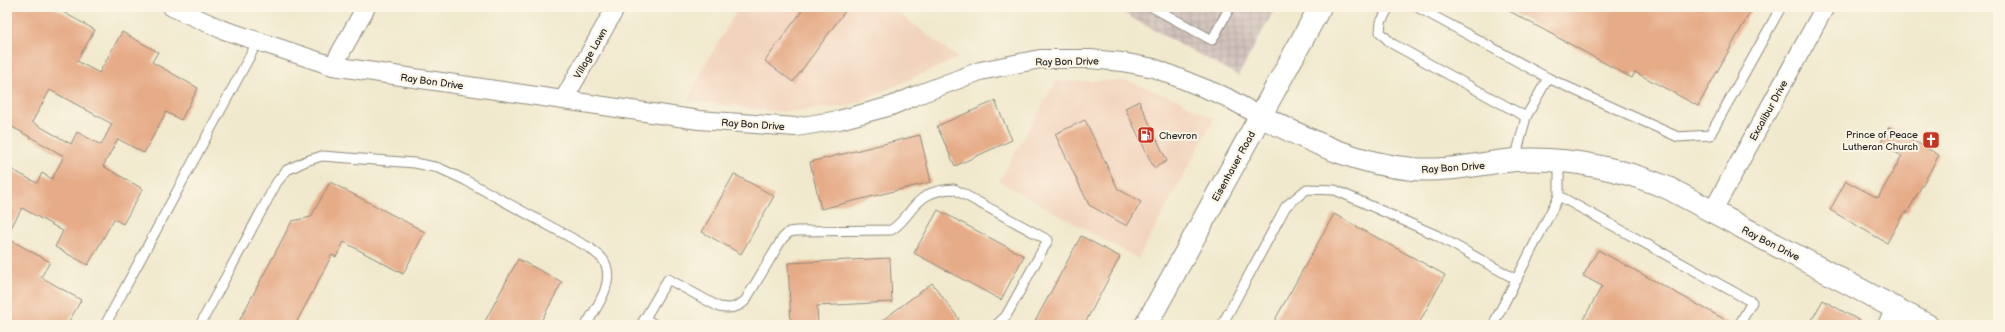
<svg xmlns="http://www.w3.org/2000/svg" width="2005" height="332" font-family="'Balsamiq Sans',sans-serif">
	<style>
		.built { fill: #f2d4be }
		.industrial { fill: url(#industrial-grid) }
		.building { fill: #e6ab87; fill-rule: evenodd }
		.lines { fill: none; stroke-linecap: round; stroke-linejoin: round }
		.lane-casing { stroke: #8e8a7c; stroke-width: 11 }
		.street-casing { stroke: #8e8a7c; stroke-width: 20 }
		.secondary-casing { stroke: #8e8a7c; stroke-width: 24 }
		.lane { stroke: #fff; stroke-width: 9 }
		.street { stroke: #fff; stroke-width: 18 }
		.secondary { stroke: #fff; stroke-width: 22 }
		.labels { text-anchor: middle; stroke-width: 4; stroke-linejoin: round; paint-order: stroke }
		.street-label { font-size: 10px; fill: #2b2b2b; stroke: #fcf5e5 }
		.poi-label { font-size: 10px; fill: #2b2b2b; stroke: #fcf5e5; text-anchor: end }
	</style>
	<defs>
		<pattern id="industrial-grid" width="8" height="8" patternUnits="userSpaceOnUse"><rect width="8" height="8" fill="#cfc0ba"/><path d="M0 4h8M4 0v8" fill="none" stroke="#b2a5a0"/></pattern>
	</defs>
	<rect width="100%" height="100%" fill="#fcf5e5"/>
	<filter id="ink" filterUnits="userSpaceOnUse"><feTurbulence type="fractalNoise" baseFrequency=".025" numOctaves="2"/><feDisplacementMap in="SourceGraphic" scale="8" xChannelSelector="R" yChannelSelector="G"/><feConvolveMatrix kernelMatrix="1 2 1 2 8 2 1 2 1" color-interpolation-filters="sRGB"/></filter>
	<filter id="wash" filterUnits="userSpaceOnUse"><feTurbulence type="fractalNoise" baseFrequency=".012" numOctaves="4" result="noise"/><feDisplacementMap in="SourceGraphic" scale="16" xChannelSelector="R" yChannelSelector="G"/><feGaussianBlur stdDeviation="0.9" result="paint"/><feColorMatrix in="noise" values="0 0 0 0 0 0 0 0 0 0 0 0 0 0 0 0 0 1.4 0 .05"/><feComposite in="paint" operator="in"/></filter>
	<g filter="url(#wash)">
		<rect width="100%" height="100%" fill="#f0e9cd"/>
		<!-- built -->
		<g class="built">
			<path d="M739,7H891L958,58L850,106L782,112L688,101L703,68Z"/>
			<path d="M1056,81H1128L1179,100L1214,119L1138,259L999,181Z"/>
		</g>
		<!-- industrial -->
		<path class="industrial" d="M1112,7H1276L1238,76Z"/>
		<g id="blocks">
			<!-- building -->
			<g class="building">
				<path d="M10,7H54L95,30L77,61L99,73L122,32L158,52L152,62L198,88L181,120L166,112L144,153L118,139L103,166L143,189L123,224L114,219L88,265L55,247L63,231L22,208L7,235V167L37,183L42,173L52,179L64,156L7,124V13ZM50,90L112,124L101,145L77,132L71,144L32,122Z"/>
				<path d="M805,7H848L793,82L765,61Z"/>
				<path d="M1502,7H1753L1698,106L1635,72L1632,78Z"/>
				<path d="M995,101L1012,140L955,166L937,126Z"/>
				<path d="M1139,101L1167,161L1154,168L1125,108Z"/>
				<path d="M1085,120L1118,189L1141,202L1127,226L1089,205L1055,134Z"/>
				<path d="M1889,127L1939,155L1907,213L1904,212L1887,243L1830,210L1846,181L1878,198L1902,156L1880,144Z"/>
				<path d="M920,135L931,182L821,209L810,162Z"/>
				<path d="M734,174L774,196L741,254L702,232Z"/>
				<path d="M330,182L425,232L403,274L344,242L336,257L332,255L295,325H237L292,221L311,217Z"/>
				<path d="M938,210L1024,256L1001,300L914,253Z"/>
				<path d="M1334,214L1445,275L1418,325H1272Z"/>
				<path d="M1081,236L1120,257L1084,325H1033Z"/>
				<path d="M7,238L50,262L41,277L81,300L67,325H7Z"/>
				<path d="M1598,250L1733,324V325H1580L1602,286L1583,276Z"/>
				<path d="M890,258L892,302L817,306L818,325H791L788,263Z"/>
				<path d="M518,259L562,282L539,325H483Z"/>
				<path d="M932,283L959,319L951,325H876Z"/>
				<path d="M1823,300L1867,325H1809Z"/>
			</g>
		</g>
	</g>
	<g filter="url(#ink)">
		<use href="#blocks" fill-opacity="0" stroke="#8e8a7c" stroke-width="1"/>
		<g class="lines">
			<defs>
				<g id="lane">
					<path d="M1152,7L1212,40L1230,7"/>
					<path d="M1389,7L1381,22L1380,32L1391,43L1526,117L1515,160"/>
					<path d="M1417,7L1548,78L1678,137L1710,135L1781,7"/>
					<path d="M1526,117L1548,78"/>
					<path d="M1559,196L1752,302L1739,325"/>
					<path d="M645,319L656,325"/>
					<path d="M105,325L258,41"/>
					<path d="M200,325L277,182L287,170L306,161L322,156L415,163L439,168L465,180L590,248C594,252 601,256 604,261C616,282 596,308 586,325"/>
					<path d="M641,325L668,279L719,307C730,309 737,308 745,301L782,239L789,232L797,231L891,230C898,226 902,221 907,215C921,196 931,190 954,189L1048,240L1006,316L996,325"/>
					<path d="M1222,325L1286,206L1307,189L1335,190L1436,235L1517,280"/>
					<path d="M1493,325L1559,196V160"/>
				</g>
				<g id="street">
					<path d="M172,7L221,29L333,66L699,120L796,127L839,120L891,106L917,95L980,71L1040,59H1090L1122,62L1154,68L1226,97L1260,116"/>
					<path d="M333,66L366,7"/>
					<path d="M564,99L616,7"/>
					<path d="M1712,212L1825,7"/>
					<path d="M1887,325L1896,308"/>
				</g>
				<g id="secondary">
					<path d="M1260,116C1311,141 1355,164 1413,169C1448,172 1481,163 1515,160C1569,157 1619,168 1668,188L1927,325"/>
					<path d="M1146,325L1320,7"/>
				</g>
			</defs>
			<!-- lane casing -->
			<use href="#lane" class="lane-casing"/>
			<!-- street casing -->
			<use href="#street" class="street-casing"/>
			<!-- secondary casing -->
			<use href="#secondary" class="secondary-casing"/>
			<!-- lane -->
			<use href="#lane" class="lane"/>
			<!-- street -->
			<use href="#street" class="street"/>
			<!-- secondary -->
			<use href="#secondary" class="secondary"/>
		</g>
	</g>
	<!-- icons -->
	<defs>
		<symbol id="fuel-square" viewBox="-11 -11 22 22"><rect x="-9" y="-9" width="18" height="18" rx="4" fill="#c8321e" stroke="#fcf5e5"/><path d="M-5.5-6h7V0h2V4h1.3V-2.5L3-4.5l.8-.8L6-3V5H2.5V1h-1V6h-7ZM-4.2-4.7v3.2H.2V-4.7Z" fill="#fff"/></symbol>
		<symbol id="church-square" viewBox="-11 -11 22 22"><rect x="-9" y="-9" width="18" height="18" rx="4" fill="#c8321e" stroke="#fcf5e5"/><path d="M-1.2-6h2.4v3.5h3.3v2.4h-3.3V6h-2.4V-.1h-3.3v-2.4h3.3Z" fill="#fff"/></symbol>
	</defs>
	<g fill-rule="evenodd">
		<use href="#fuel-square" x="1136" y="125" width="20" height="20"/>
		<use href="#church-square" x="1921" y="130" width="20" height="20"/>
	</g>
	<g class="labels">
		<!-- street labels -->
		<g class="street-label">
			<text transform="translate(590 53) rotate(-60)" y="4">Village Lawn</text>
			<text transform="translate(1067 61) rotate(-1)" y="4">Ray Bon Drive</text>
			<text transform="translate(432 81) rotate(8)" y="4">Ray Bon Drive</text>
			<text transform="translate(1768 110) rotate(-61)" y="4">Excalibur Drive</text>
			<text transform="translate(753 124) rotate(4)" y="4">Ray Bon Drive</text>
			<text transform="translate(1233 166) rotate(-61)" y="4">Eisenhauer Road</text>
			<text transform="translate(1453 167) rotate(-4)" y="4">Ray Bon Drive</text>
			<text transform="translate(1771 243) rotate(27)" y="4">Ray Bon Drive</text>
		</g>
		<!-- poi labels -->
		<g class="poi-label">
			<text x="1918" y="138">Prince of Peace<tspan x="1918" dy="12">Lutheran Church</tspan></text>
			<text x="1159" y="139" text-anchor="start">Chevron</text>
		</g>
	</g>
	<!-- margin -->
	<rect width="2005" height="332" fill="none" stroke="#fcf5e5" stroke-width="24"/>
</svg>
